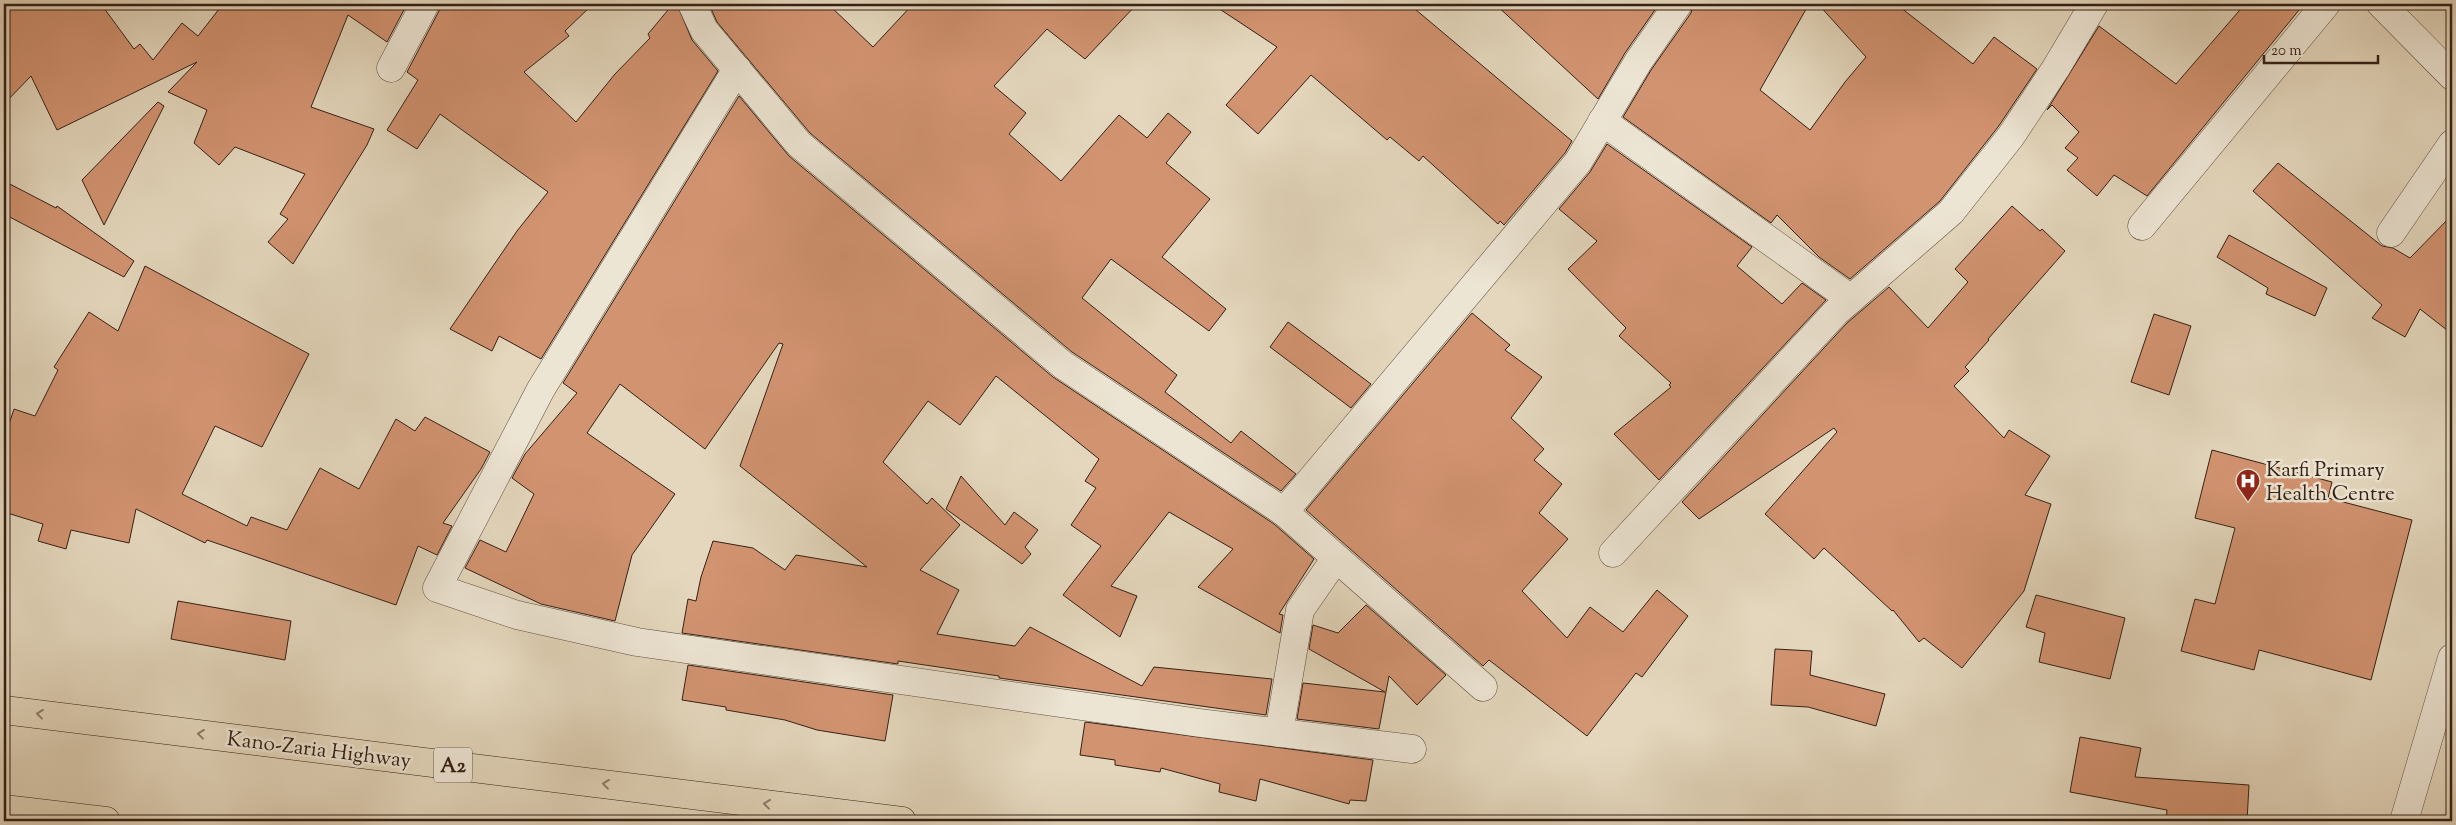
<svg xmlns="http://www.w3.org/2000/svg" width="2456" height="825" font-family="'Sorts Mill Goudy',serif">
	<style>
		.building { fill: #d29371; stroke: #342016 }
		.lines { fill: none; stroke-linecap: round; stroke-linejoin: round }
		.minor-casing { stroke: #604e40; stroke-width: 29 }
		.trunk-casing { stroke: #342016; stroke-width: 29 }
		.minor { stroke: #ede5d4; stroke-width: 28 }
		.trunk { stroke: #e4d7bd; stroke-width: 28 }
		.oneway { stroke: #8c7c6a }
		.labels { text-anchor: middle; stroke-width: 5; stroke-linejoin: round; paint-order: stroke }
		.shield { fill: #ede5d4; stroke: #6c5b4f; stroke-width: 1 }
		.shield-label { font-size: 20px; font-weight: bold; fill: #342016 }
		.poi-label { font-size: 21px; fill: #342016; stroke: #ede5d4; text-anchor: start }
		.street-label { font-size: 21px; fill: #342016; stroke: #ede5d4 }
	</style>
	<rect width="100%" height="100%" fill="#e4d7bd"/>
	<filter id="stains"><feTurbulence type="fractalNoise" baseFrequency=".004" numOctaves="4"/><feColorMatrix values="0 0 0 0 .2 0 0 0 0 .09 0 0 0 0 .02 0 0 0 .5 -.17"/></filter>
	<radialGradient id="worn" r=".72"><stop offset=".6" stop-color="#630" stop-opacity="0"/><stop offset="1" stop-color="#630" stop-opacity=".3"/></radialGradient>
	<!-- building -->
	<g class="building">
		<path d="M4,4H101L134,49L140,44L153,60L182,23L198,36L223,4H407L387,42L348,15L311,107L374,129L367,145L293,264L268,242L288,219L280,214L305,174L235,147L219,165L194,143L207,110L168,92L197,62L57,130L31,76L4,104Z"/>
		<path d="M441,4H593L565,31L569,36L524,72L576,122L615,74L650,38L648,34L673,4H677L692,40L718,71L541,359L499,336L492,351L450,329L517,231L548,192L440,114L417,149L387,130L418,80L407,72L439,11Z"/>
		<path d="M709,4H828L873,47L913,4H1137L1085,59L1047,29L994,86L1026,113L1009,134L1061,181L1119,115L1147,138L1168,113L1191,132L1166,163L1210,199L1162,257L1226,309L1209,331L1111,259L1082,298L1177,375L1165,392L1231,443L1241,431L1296,474L1281,491L1072,352L810,133L717,22Z"/>
		<path d="M1212,4H1409L1572,141L1565,153L1504,225L1500,221L1498,224L1423,156L1419,161L1390,137L1387,140L1311,75L1258,134L1226,105L1277,47Z"/>
		<path d="M1495,4H1659L1625,53L1598,99Z"/>
		<path d="M1693,4H1809L1760,90L1810,130L1845,82L1866,57L1818,4H1896L1973,64L1994,37L2037,69L1998,127L1940,201L1850,279L1819,257L1777,215L1771,223L1623,117L1651,70L1691,13Z"/>
		<path d="M2245,4H2304L2147,196L2114,175L2097,196L2067,170L2078,158L2065,148L2079,132L2052,105L2047,110L2099,26L2176,84Z"/>
		<path d="M739,96L789,156L1053,377L1274,524L1314,559L1279,614L1283,615L1280,633L1198,587L1233,549L1169,512L1111,586L1137,596L1120,637L1063,595L1101,546L1071,525L1096,488L1085,481L1099,459L996,376L960,425L928,401L883,462L927,504L932,498L960,525L920,570L959,590L937,634L1015,646L1030,627L1142,686L1154,667L1272,679L1266,715L999,678V676L898,661V664L682,633L688,599L696,601L701,577L713,541L753,548L785,570L796,555L867,567L740,466L783,344L779,343L705,449L620,384L587,433L675,494L632,555L615,621L541,604L465,568L480,540L506,552L534,494L512,478L525,454L577,393L563,383Z"/>
		<path d="M158,102L164,106L104,225L82,180Z"/>
		<path d="M1607,144L1752,247L1737,266L1782,304L1802,283L1826,300L1659,480L1614,434L1671,387L1669,385L1671,383L1619,336L1626,328L1568,269L1597,241L1559,209L1590,172Z"/>
		<path d="M2278,163L2382,246L2393,248L2410,258L2452,215V334L2420,309L2405,337L2372,318L2382,305L2253,191Z"/>
		<path d="M4,181L56,208L57,206L134,261L124,277L4,214Z"/>
		<path d="M2012,206L2040,231L2042,229L2065,251L1988,339L1989,340L1965,367L1969,371L1954,386L2004,438L2009,430L2050,456L2025,495L2051,504L2024,591L1962,668L1924,638L1919,642L1893,610L1892,611L1824,548L1814,559L1765,514L1837,432L1834,428L1699,519L1682,502L1847,323L1889,287L1928,328L1968,282L1955,269Z"/>
		<path d="M2229,235L2327,288L2315,316L2266,294L2268,288L2217,257Z"/>
		<path d="M145,266L309,354L262,447L215,426L182,494L247,526L251,517L287,530L320,468L359,489L396,419L415,431L425,417L490,452L481,469L443,523L452,526L437,555L418,546L396,605L207,540L205,543L136,509L129,543L71,530L66,549L38,541L43,524L4,512V439L14,409L35,416L58,370L54,367L89,312L118,331Z"/>
		<path d="M1472,313L1510,345L1505,350L1542,377L1511,418L1544,449L1534,460L1562,484L1539,513L1568,539L1522,591L1567,638L1590,607L1623,632L1657,590L1688,616L1642,677L1636,673L1587,736L1489,660L1483,666L1306,510Z"/>
		<path d="M2154,314L2191,326L2169,395L2131,382Z"/>
		<path d="M1288,322L1371,384L1351,408L1270,347Z"/>
		<path d="M2212,450L2332,482L2328,498L2412,520L2371,680L2259,650L2254,670L2181,651L2195,599L2215,604L2235,528L2195,518Z"/>
		<path d="M961,476L1005,525L1014,512L1038,530L1025,547L1031,554L1022,564L946,509Z"/>
		<path d="M2036,595L2125,618L2110,679L2039,662L2045,633L2026,627Z"/>
		<path d="M178,601L291,621L285,660L171,639Z"/>
		<path d="M1366,605L1446,675L1417,705L1389,676L1379,729L1297,719L1303,683L1385,692L1309,649L1313,625L1338,633Z"/>
		<path d="M1775,649L1812,651L1810,675L1885,694L1876,726L1808,707L1771,705Z"/>
		<path d="M688,665L893,695L885,741L817,730L785,720L726,710V707L682,700Z"/>
		<path d="M1085,722L1373,760L1366,801L1350,800L1349,804L1260,779L1256,801L1219,792L1220,784L1161,768L1160,772L1115,765V760L1080,755Z"/>
		<path d="M2080,737L2141,748L2135,777L2249,785L2247,821H2166L2167,810L2070,792Z"/>
	</g>
	<g class="lines">
		<defs>
			<g id="minor">
				<path d="M692,4L704,30L799,144L1063,365L1284,512L1483,687"/>
				<path d="M2381,4L2452,76"/>
				<path d="M391,68L425,4"/>
				<path d="M737,69L541,389L437,588L517,615L637,642L1200,723L1412,749"/>
				<path d="M1602,121L1851,299"/>
				<path d="M2142,226L2326,4"/>
				<path d="M2391,233L2452,144"/>
				<path d="M1284,512L1578,162L1638,62L1678,4"/>
				<path d="M1613,553L1836,312L1951,212L2011,136L2056,68L2094,4"/>
				<path d="M1279,733L1300,610L1336,558"/>
				<path d="M2404,821L2452,658"/>
			</g>
			<g id="trunk">
				<path d="M4,710L902,821"/>
				<path d="M4,809L106,821"/>
			</g>
		</defs>
		<!-- minor casing -->
		<use href="#minor" class="minor-casing"/>
		<!-- trunk casing -->
		<use href="#trunk" class="trunk-casing"/>
		<!-- minor -->
		<use href="#minor" class="minor"/>
		<!-- trunk -->
		<use href="#trunk" class="trunk"/>
	</g>
	<!-- one-way arrows -->
	<defs><path id="oneway-chevron" d="M-2-3.5L2.5 0L-2 3.5" fill="none" stroke-width="1.6" stroke-linecap="round" stroke-linejoin="round" transform="scale(1.25)"/></defs>
	<g class="oneway">
		<use href="#oneway-chevron" transform="translate(40 714) rotate(-173)"/>
		<use href="#oneway-chevron" transform="translate(201 734) rotate(-173)"/>
		<use href="#oneway-chevron" transform="translate(606 784) rotate(-173)"/>
		<use href="#oneway-chevron" transform="translate(767 804) rotate(-173)"/>
	</g>
	<!-- icons -->
	<defs>
		<symbol id="hospital-pin" viewBox="-11 -11 22 30"><path d="M0 17L-7.5 6A9.5 9.5 0 1 1 7.5 6Z" fill="#8f2418" stroke="#ede5d4"/><path d="M-5-5h3v3.5h4V-5h3V5h-3V1.5h-4V5h-3Z" fill="#fff"/></symbol>
	</defs>
	<g fill-rule="evenodd">
		<use href="#hospital-pin" x="2234" y="467" width="28" height="38"/>
	</g>
	<g class="labels">
		<!-- shield labels -->
		<rect class="shield" x="434" y="747.5" width="38" height="35" rx="4"/>
		<g class="shield-label">
			<text x="453" y="772">A2</text>
		</g>
		<!-- poi labels -->
		<g class="poi-label">
			<text x="2266" y="476">Karfi Primary<tspan x="2266" dy="24">Health Centre</tspan></text>
		</g>
		<!-- street labels -->
		<g class="street-label">
			<text transform="translate(319 749) rotate(7)" y="7">Kano-Zaria Highway</text>
		</g>
	</g>
	<!-- margin -->
	<rect width="2456" height="825" fill="none" stroke="#e4d7bd" stroke-width="20"/>
	<rect x="5" y="5" width="2446" height="815" fill="none" stroke="#342016" stroke-width="2.5"/>
	<rect x="10" y="10" width="2436" height="805" fill="none" stroke="#342016"/>
	<!-- scale -->
	<path d="M2264 55v8h114v-8" fill="none" stroke="#342016" stroke-width="2.5"/>
	<text x="2271" y="55" font-size="15" fill="#342016" stroke="#ede5d4" stroke-width="4" paint-order="stroke">20 m</text>
	<rect width="100%" height="100%" filter="url(#stains)"/>
	<rect width="100%" height="100%" fill="url(#worn)"/>
</svg>
